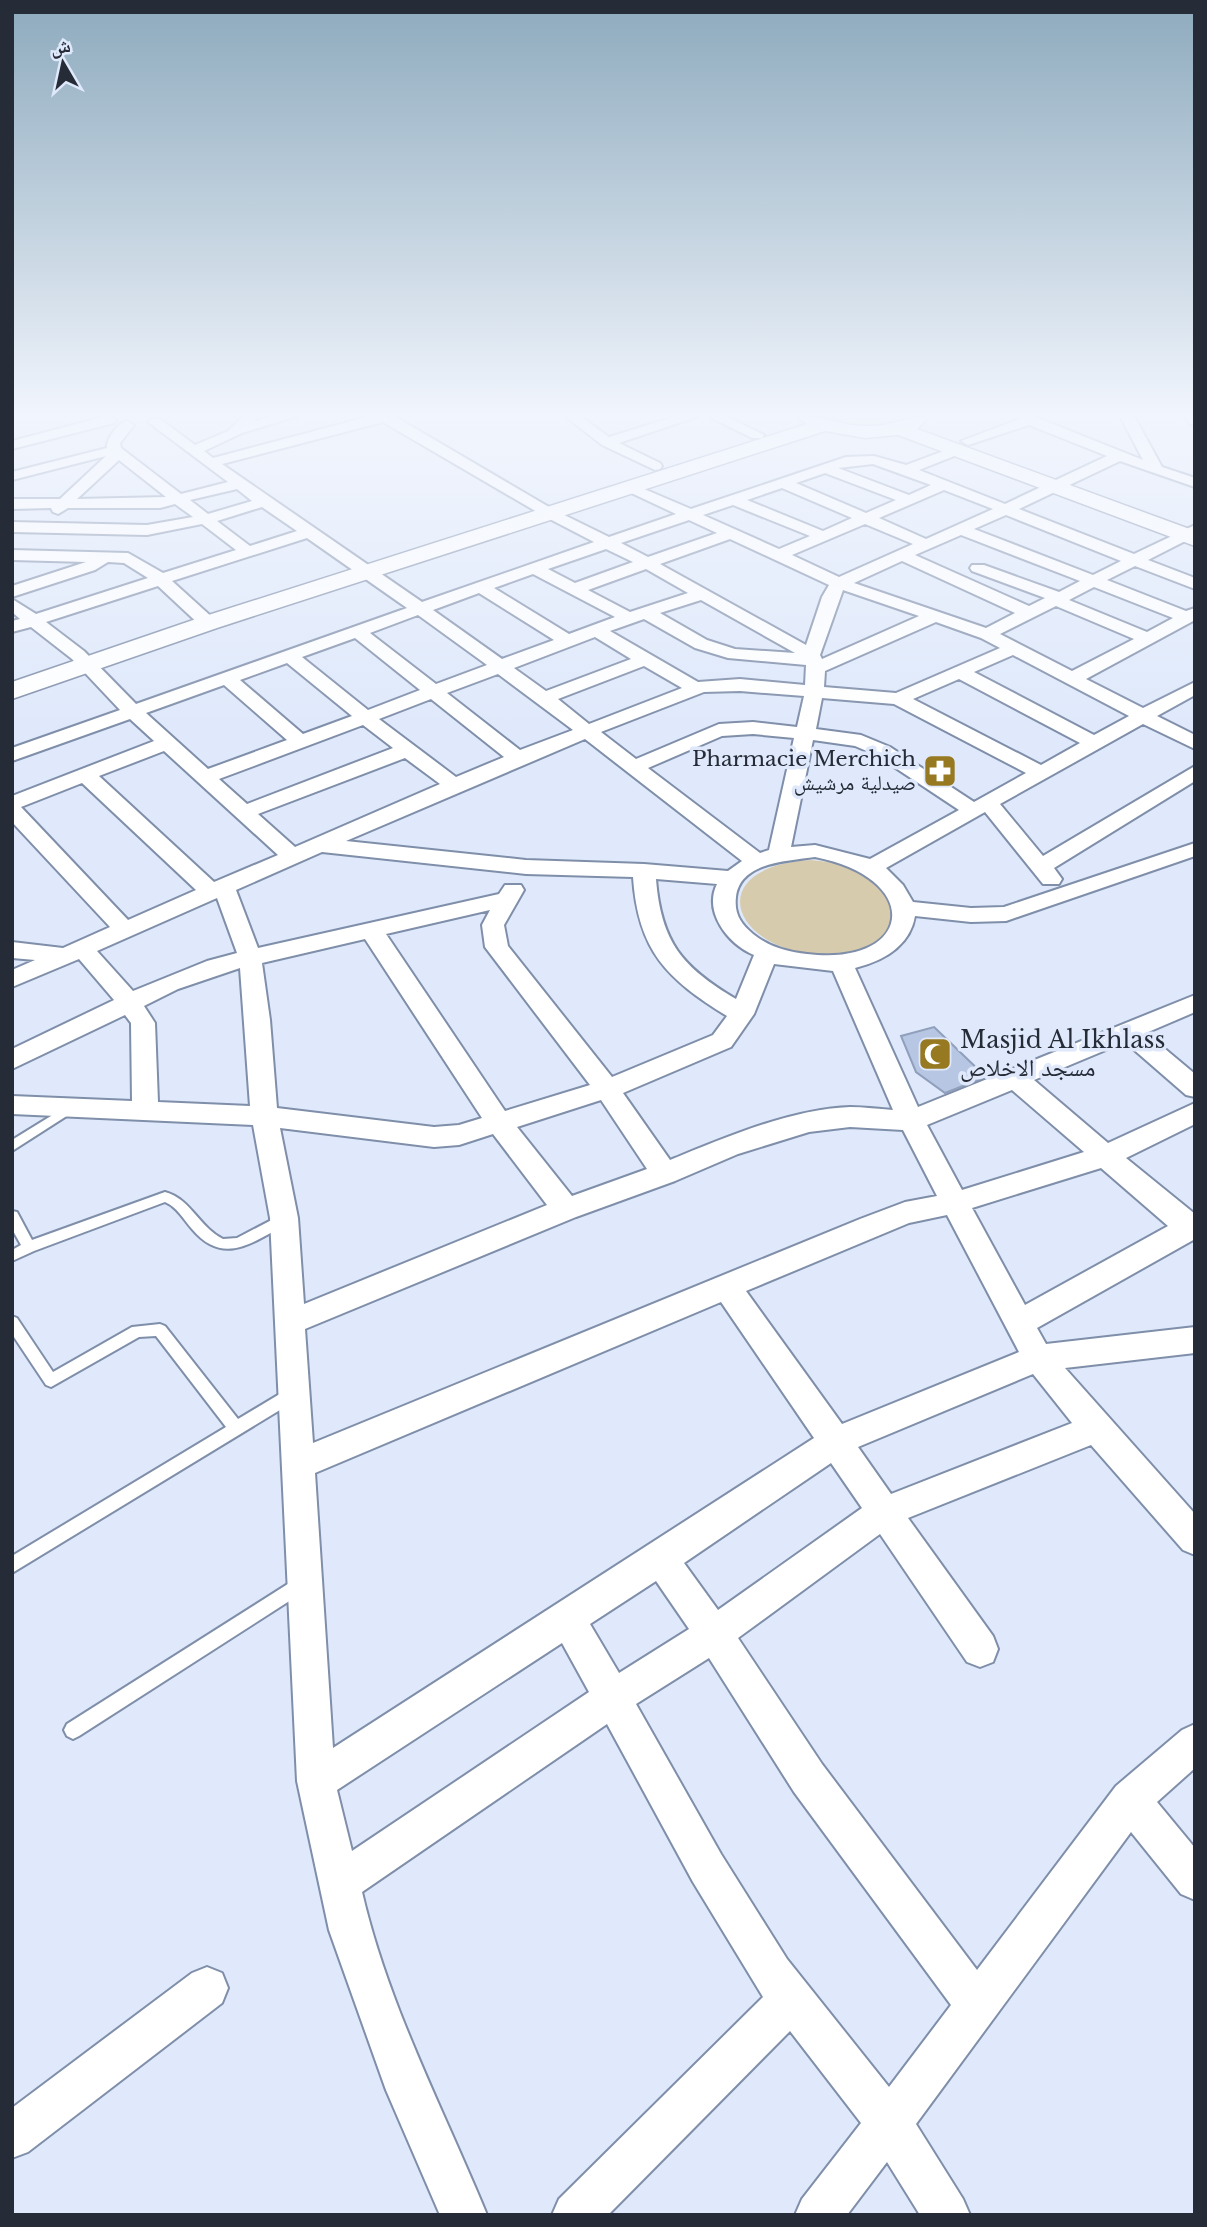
<svg xmlns="http://www.w3.org/2000/svg" width="1207" height="2227" font-family="'Libre Baskerville','Noto Naskh Arabic',serif">
	<style>
		.green { fill: #d7cbad }
		.building { fill: #b7c6e3; stroke: #909fbb; stroke-width: 2 }
		.lines { fill: none; stroke-linecap: round; stroke-linejoin: round }
		.lane-casing { stroke: #7f8ea9; stroke-width: 4 }
		.street-casing { stroke: #7f8ea9; stroke-width: 4 }
		.secondary-casing { stroke: #7f8ea9; stroke-width: 3 }
		.lane { fill: #fff; fill-rule: evenodd }
		.street { fill: #fff; fill-rule: evenodd }
		.secondary { fill: #fff; fill-rule: evenodd }
		.labels { text-anchor: middle; stroke-width: 7; stroke-linejoin: round; paint-order: stroke }
		.far-poi-label { font-size: 21px; fill: #262c37; stroke: #dfe9fb; text-anchor: end }
		.poi-label { font-size: 24px; fill: #262c37; stroke: #dfe9fb; text-anchor: start }
	</style>
	<rect width="100%" height="100%" fill="#dfe9fb"/>
	<!-- green -->
	<g class="green">
		<path d="M812,416H911L907,420L869,429Z"/>
		<path d="M810,860C836,862 872,868 887,892C891,898 893,906 896,913C883,946 866,955 830,955C731,955 699,867 810,860Z"/>
	</g>
	<!-- building -->
	<path class="building" d="M934,1027L986,1077L945,1093L916,1072L901,1036Z"/>
	<g class="lines">
		<defs>
			<g id="lane">
				<path d="M72,1103L78,1107L76,1110L12,1151V1140Z"/>
				<path d="M165,1192C191,1199 199,1227 223,1239L237,1238L283,1214L288,1215L290,1219L288,1223C253,1242 224,1267 192,1229C184,1220 177,1207 165,1202L34,1251L12,1261V1250L21,1245L12,1229V1211L17,1212L32,1240Z"/>
				<path d="M12,1316L17,1318L53,1372L132,1327L160,1324L165,1326L238,1419L288,1389L293,1388L298,1389L300,1394L298,1399L12,1573V1556L226,1427L156,1336L139,1337L51,1387L46,1385L12,1334Z"/>
				<path d="M302,1575L308,1577L310,1583L308,1589L79,1736L73,1739L67,1736L64,1730L67,1724Z"/>
			</g>
			<g id="street">
				<path d="M107,416L116,420L114,423L12,449V441Z"/>
				<path d="M244,416H258L254,422L274,416H298L242,433L204,451L213,458L371,416H394L554,510L609,537L676,514L625,490L623,487L625,484L630,483L691,509L846,457L874,456L906,465L957,446L962,447V453L919,470L1005,504L1107,456L1029,425L968,445L961,441L1020,419L1019,416H1033L1143,460L1120,416H1134L1162,467L1195,478V487L1120,461L1019,509L1134,554L1195,525V536L1148,560L1195,578V589L1135,566L1107,580L1186,611L1195,608V620L1086,679L1143,708L1195,682V695L1157,716L1195,735V749L1143,724L1000,804L1043,856L1195,766V781L1054,868L1062,879L1059,884H1043L985,812L886,868L903,885L913,902L971,908L1004,907L1195,843V856L1006,921L971,922L915,916C910,946 883,961 855,968L918,1107L1195,995V1012L1146,1033L1195,1074V1097L1186,1095L1125,1042L1034,1080L1108,1143L1195,1103V1124L1126,1158L1195,1214V1239L1037,1328L1046,1344L1195,1327V1353L1065,1368L1195,1514V1555L1183,1550L1091,1445L908,1518L993,1636L998,1649L993,1662L980,1667L967,1662L880,1534L738,1638L822,1764L977,1970L1116,1786L1182,1730L1195,1724V1768L1157,1802L1195,1848V1900L1181,1894L1131,1832L916,2124L963,2199L970,2215H920L887,2162L847,2215H795L802,2199L861,2123L790,2031L608,2215H552L559,2199L763,1997L693,1882L607,1724L362,1892C388,2005 443,2108 487,2215H440L386,2090L329,1930L297,1781L270,1218L253,1125L12,1114V1096L132,1101L131,1023L125,1015L12,1069V1049L114,1000L79,959L12,987V970L35,960L12,958V942L63,948L110,927L12,822V796L154,741L130,719L12,761V748L120,710L72,659L31,627L12,632V621L20,619L12,612V599L36,614L148,578L124,563L108,562L95,570L12,597V586L86,562L12,560V550L128,553L163,573L236,550L202,524L147,535L12,532V522L147,525L193,517L175,504L160,508H68L58,514L53,512L51,508L12,509V499H60L106,456L12,480V472L107,448C106,439 118,423 127,421L134,425L120,443L121,448L181,494L228,482L148,422L155,418L160,419L195,445L228,431ZM383,422L544,516L594,542L422,602L222,464ZM119,460L166,497L77,499ZM873,464L931,485L909,495L838,468ZM825,473L896,500L866,513L796,483ZM782,488L852,518L823,531L747,500ZM237,489L252,501L208,514L190,500ZM944,490L993,509L926,539L879,518ZM733,505L810,536L779,549L703,515ZM262,507L297,531L250,546L217,521ZM1006,515L1121,561L1093,575L974,529ZM689,520L717,533L648,557L621,543ZM865,524L913,544L839,577L792,555ZM961,535L1080,581L1059,592L984,565H972L970,568L972,571L1045,598L1029,606L915,555ZM307,538L407,608L136,704L84,651L46,622L158,586L202,627H214L217,623L214,619L172,581ZM730,539L829,585L822,597L806,645L660,564ZM606,549L633,562L575,583L548,569ZM902,561L1015,613L986,628L854,583ZM646,569L688,593L630,612L588,590ZM533,574L615,617L569,634L494,588ZM1094,587L1173,618L1147,632L1069,600ZM843,590L919,616L822,659L820,655ZM479,593L554,640L502,659L433,610ZM701,600L795,653L735,649L707,640L660,613ZM1056,606L1134,639L1072,671L1000,634ZM418,615L487,665L436,684L370,633ZM644,619L695,648L728,658L806,665L805,685L740,679L698,682L610,631ZM936,622L981,638L1000,648L896,693L824,687L825,671ZM595,637L631,659L546,691L514,668ZM355,638L420,690L368,710L302,657ZM1013,655L1129,716L1094,735L974,672ZM287,663L352,716L303,734L240,680ZM644,666L682,688L589,724L558,699ZM498,674L573,730L520,750L447,693ZM959,679L1080,743L1041,765L913,699ZM224,685L287,740L208,769L146,713ZM740,691L804,696L797,727L753,722L719,724L636,759L601,732L704,692ZM822,698L894,704L1026,773L974,802L890,747L861,735L816,729ZM431,699L504,757L456,777L379,719ZM363,725L393,748L247,804L219,779ZM753,734L794,738L769,850L760,853L648,768L722,736ZM585,739L742,861L728,871L644,864L526,860L346,841ZM813,740L855,746L876,755L959,810L870,859L815,845L791,847ZM164,751L278,855L214,882L99,776ZM405,758L440,784L295,847L258,814ZM82,783L196,890L128,920L21,807ZM322,852L526,874L633,877C638,951 667,979 727,1016L713,1035L612,1077L508,946L504,925L524,890L521,885H505L499,894L258,948L236,890ZM815,857C926,879 912,967 807,954C787,952 769,947 753,934C741,924 734,914 736,897C740,862 788,861 815,857ZM656,879L717,884C703,912 728,944 754,955L736,999C682,967 661,942 656,879ZM217,898L237,953L207,961L133,991L97,951ZM490,910L482,925L485,947L590,1085L505,1111L386,934ZM365,939L482,1118L459,1125L434,1127L277,1108L270,1020L262,963ZM774,964L833,971L893,1110C879,1109 864,1107 850,1107C791,1109 724,1138 670,1160L623,1093L731,1047L754,1014ZM240,968L250,1106L158,1102L155,1023L144,1006L178,989ZM1012,1090L1084,1152L962,1190L927,1125ZM601,1100L647,1169L572,1196L517,1127ZM850,1127L903,1130L937,1196L905,1202L860,1219L313,1443L305,1329L576,1217L675,1181L738,1154L809,1132ZM280,1128L434,1147L459,1145L493,1134L547,1205L304,1304L298,1218ZM1101,1168L1168,1226L1025,1305L972,1208ZM947,1215L1019,1352L842,1424L746,1291L909,1223ZM721,1302L814,1438L333,1748L315,1473ZM1033,1374L1072,1423L891,1494L858,1447ZM831,1463L862,1508L718,1610L684,1563ZM656,1581L689,1629L619,1673L590,1624ZM562,1643L589,1692L352,1851L337,1790ZM709,1658L794,1792L951,2005L889,2087L787,1959L721,1854L636,1704Z"/>
				<path d="M565,416H580L609,437L677,416H699L619,443L660,463L662,466L660,469L655,470L602,445Z"/>
				<path d="M708,416H726L764,435L762,438H752Z"/>
				<path d="M1185,416H1195V425L1190,424Z"/>
				<path d="M207,1967L222,1973L228,1988L222,2003L28,2152L12,2158V2108L192,1973Z"/>
			</g>
			<path id="secondary" d="M797,416C822,416 842,426 867,426C890,427 908,416 930,416L917,429L1195,531V546L898,435L865,438L825,431L217,628L12,699V682L199,618L807,424Z"/>
		</defs>
		<!-- lane casing -->
		<use href="#lane" class="lane-casing"/>
		<!-- street casing -->
		<use href="#street" class="street-casing"/>
		<!-- secondary casing -->
		<use href="#secondary" class="secondary-casing"/>
		<!-- lane -->
		<use href="#lane" class="lane"/>
		<!-- street -->
		<use href="#street" class="street"/>
		<!-- secondary -->
		<use href="#secondary" class="secondary"/>
	</g>
	<!-- sky -->
	<linearGradient id="sky" x2="0" y2="1"><stop stop-color="#8daabd"/><stop offset="0.57" stop-color="#f1f5fd"/><stop offset="1" stop-color="#f1f5fd" stop-opacity="0"/></linearGradient>
	<rect width="1207" height="728" fill="url(#sky)"/>
	<!-- icons -->
	<defs>
		<symbol id="pharmacy-square" viewBox="-11 -11 22 22"><rect x="-9" y="-9" width="18" height="18" rx="4" fill="#967920" stroke="#dfe9fb"/><path d="M-2-6h4v4h4v4h-4v4h-4v-4h-4v-4h4Z" fill="#fff"/></symbol>
		<symbol id="mosque-square" viewBox="-11 -11 22 22"><rect x="-9" y="-9" width="18" height="18" rx="4" fill="#967920" stroke="#dfe9fb"/><path d="M3.5-4.9A6 6 0 1 0 3.5 4.9A5 5 0 1 1 3.5-4.9Z" fill="#fff"/></symbol>
	</defs>
	<g fill-rule="evenodd">
		<use href="#pharmacy-square" x="921" y="752" width="38" height="38"/>
		<use href="#mosque-square" x="916" y="1035" width="38" height="38"/>
	</g>
	<g class="labels">
		<!-- far-poi labels -->
		<g class="far-poi-label">
			<text x="916" y="766">Pharmacie Merchich<tspan x="916" dy="24">صيدلية مرشيش</tspan></text>
		</g>
		<!-- poi labels -->
		<g class="poi-label">
			<text x="960" y="1048">Masjid Al Ikhlass<tspan x="960" dy="28">مسجد الاخلاص</tspan></text>
		</g>
	</g>
	<!-- border -->
	<rect width="1207" height="2227" fill="none" stroke="#262c37" stroke-width="28"/>
	<!-- north arrow -->
	<g transform="translate(63 63) rotate(351)" stroke="#dfe9fb" stroke-width="5" paint-order="stroke">
	<path d="M0-5L12 26L0 18L-12 26Z" fill="#262c37"/>
	<text y="-10" font-size="19" font-weight="bold" text-anchor="middle" fill="#262c37">ش</text>
	</g>
</svg>
